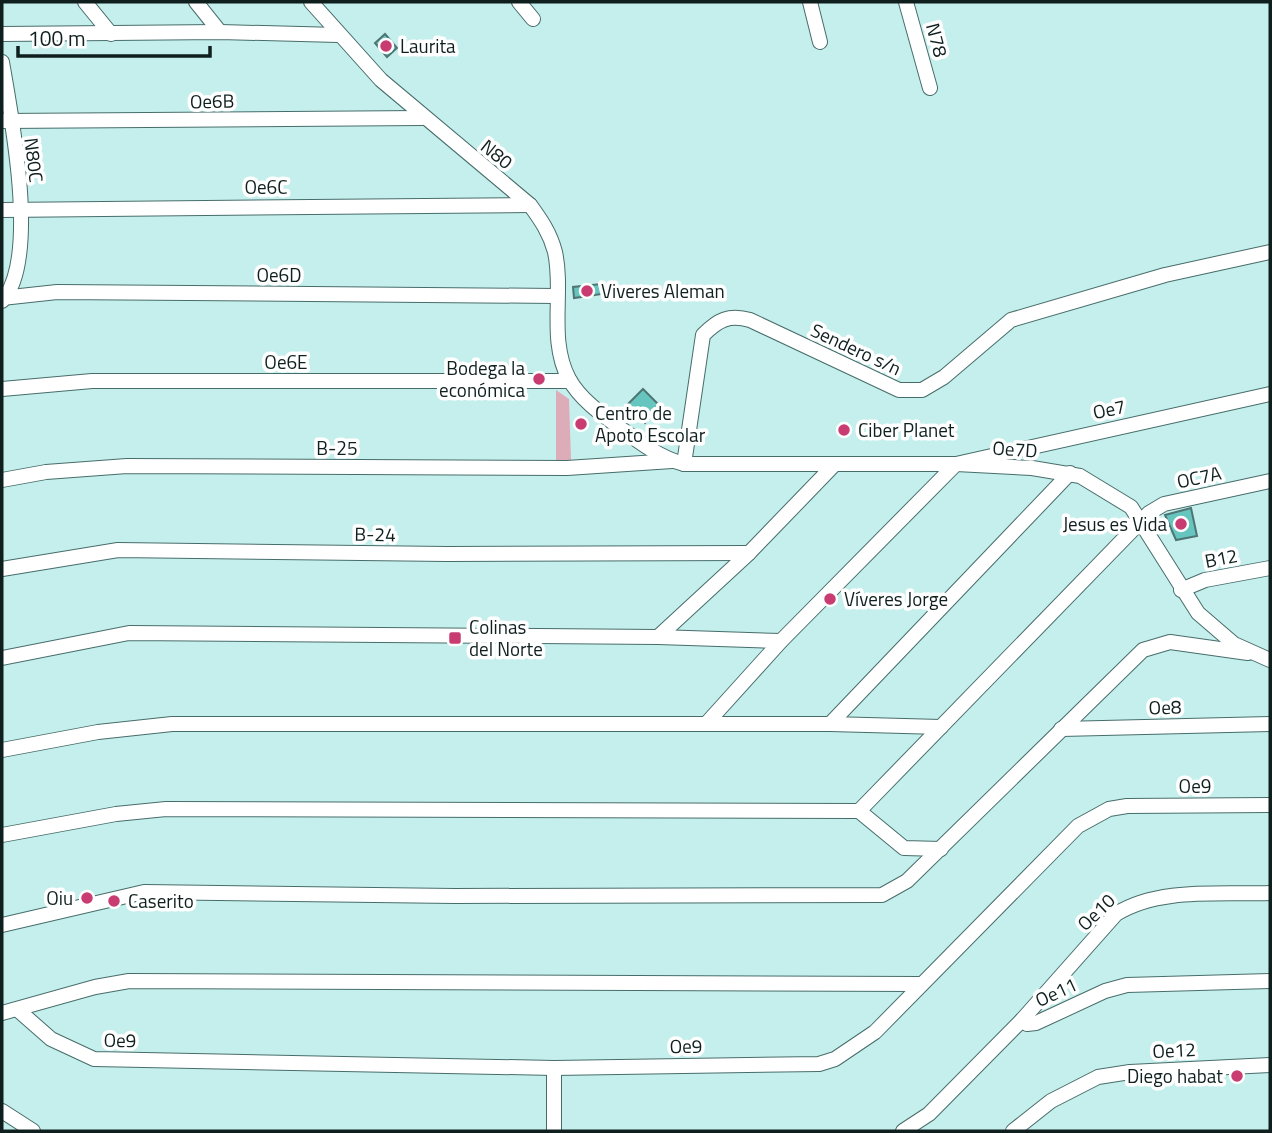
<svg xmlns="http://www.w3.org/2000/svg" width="1272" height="1133" font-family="'Titillium Web',sans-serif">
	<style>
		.green { fill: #ddacb9 }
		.building { fill: #67c5bf; stroke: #4e7573; stroke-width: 2 }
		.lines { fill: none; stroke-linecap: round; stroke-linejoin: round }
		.minor-casing { stroke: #476d6b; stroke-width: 16 }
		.minor { stroke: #fff; stroke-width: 14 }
		.poi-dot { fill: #c83c72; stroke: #fff; stroke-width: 2.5 }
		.labels { text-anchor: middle; stroke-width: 7; stroke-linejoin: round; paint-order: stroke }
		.street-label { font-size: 19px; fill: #0f1f1e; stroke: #fff }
		.poi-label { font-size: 19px; fill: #0f1f1e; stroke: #fff; text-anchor: start }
	</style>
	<rect width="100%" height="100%" fill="#c5efec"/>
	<!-- green -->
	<path class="green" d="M556,390L569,399L571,460H556Z"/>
	<!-- building -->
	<g class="building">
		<path d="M385,34L397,48L387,57L375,43Z"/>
		<path d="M601,284L602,294L574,298L573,287Z"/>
		<path d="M643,389L660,406L645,423L627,405Z"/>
		<path d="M1191,508L1197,536L1176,540L1165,515Z"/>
	</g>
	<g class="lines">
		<defs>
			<g id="minor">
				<path d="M85,2L111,34"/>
				<path d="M196,2L220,32"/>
				<path d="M311,2L381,80L530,205C541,220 550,233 555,252C564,293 548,340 569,379C580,399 601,414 619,427C639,442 660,458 684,464H956L1032,468L1080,476L1131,507L1198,613L1234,644L1270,660"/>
				<path d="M519,2L533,19"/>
				<path d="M810,2L820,42"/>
				<path d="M906,2L930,88"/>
				<path d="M2,34L220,32L338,35"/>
				<path d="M2,62C11,115 40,260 2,301"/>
				<path d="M2,121L422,118"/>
				<path d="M2,210L530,205"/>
				<path d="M2,298L57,292L556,296"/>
				<path d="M2,389L92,381H570"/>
				<path d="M684,464L703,335C718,320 729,314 750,320L899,390H922L944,377L1011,320L1165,275L1270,252"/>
				<path d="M2,480L46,472L127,466L567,468L672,461"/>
				<path d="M2,569L118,550L447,554L749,553"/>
				<path d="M1181,590L1205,580L1270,568"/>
				<path d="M658,637L749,553L834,465"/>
				<path d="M2,658L129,633L658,637L781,641"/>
				<path d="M706,724L781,641L956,464L1270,394"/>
				<path d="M830,724L1070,473"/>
				<path d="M1061,729L1270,724"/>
				<path d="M2,750L98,732L172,724H830L941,727"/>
				<path d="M859,811L1149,513L1164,504L1270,481"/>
				<path d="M2,835L116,814L166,809L859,811L904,848L941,849"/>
				<path d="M2,925L144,892L455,896L882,895L907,881L1143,650L1170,642L1248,653"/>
				<path d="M18,1010L51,1039L94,1059L554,1068L819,1064L835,1059L875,1032L1078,826L1109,809L1127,806L1270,805"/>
				<path d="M2,1013L95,987L129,981L920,984"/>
				<path d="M1022,1020L1027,1024L1036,1023L1105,991L1127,985L1270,981"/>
				<path d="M2,1111L33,1131"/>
				<path d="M554,1131V1068"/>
				<path d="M903,1131L929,1114L1022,1020L1116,914C1159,887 1220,895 1270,893"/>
				<path d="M1013,1131L1051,1101L1098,1077L1130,1072L1270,1065"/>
			</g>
		</defs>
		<!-- minor casing -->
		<use href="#minor" class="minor-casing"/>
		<!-- minor -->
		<use href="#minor" class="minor"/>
	</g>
	<!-- markers -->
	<g class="poi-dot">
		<circle cx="386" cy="46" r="7"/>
		<circle cx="587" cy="291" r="7"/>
		<circle cx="539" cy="379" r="7"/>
		<circle cx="581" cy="424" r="7"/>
		<circle cx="844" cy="430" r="7"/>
		<circle cx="1181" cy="524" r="7"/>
		<circle cx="830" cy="599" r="7"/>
		<rect x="448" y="631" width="14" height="14" rx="3.5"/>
		<circle cx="87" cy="898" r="7"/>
		<circle cx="114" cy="901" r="7"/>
		<circle cx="1237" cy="1076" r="7"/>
	</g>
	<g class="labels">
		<!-- street labels -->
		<g class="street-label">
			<text transform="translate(937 40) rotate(75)" y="7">N78</text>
			<text transform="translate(212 101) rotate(-1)" y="7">Oe6B</text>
			<text transform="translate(497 154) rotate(39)" y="7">N80</text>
			<text transform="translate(34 160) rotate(83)" y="7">N80C</text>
			<text x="266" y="194">Oe6C</text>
			<text x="279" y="282">Oe6D</text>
			<text transform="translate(856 349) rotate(25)" y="7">Sendero s/n</text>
			<text x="286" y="369">Oe6E</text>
			<text transform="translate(1109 409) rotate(-12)" y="7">Oe7</text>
			<text x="337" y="455">B-25</text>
			<text transform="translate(1015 449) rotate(4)" y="7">Oe7D</text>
			<text transform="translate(1199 477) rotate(-12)" y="7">OC7A</text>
			<text transform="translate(375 534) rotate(1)" y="7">B-24</text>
			<text transform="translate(1221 558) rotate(-11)" y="7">B12</text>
			<text transform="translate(1165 707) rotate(-2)" y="7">Oe8</text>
			<text x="1195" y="793">Oe9</text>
			<text transform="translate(1096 912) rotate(-44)" y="7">Oe10</text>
			<text transform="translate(1056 992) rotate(-25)" y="7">Oe11</text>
			<text transform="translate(120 1040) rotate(1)" y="7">Oe9</text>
			<text transform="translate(686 1046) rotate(-1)" y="7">Oe9</text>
			<text transform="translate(1174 1050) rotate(-3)" y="7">Oe12</text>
		</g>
		<!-- poi labels -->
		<g class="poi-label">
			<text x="400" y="53">Laurita</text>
			<text x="601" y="298">Viveres Aleman</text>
			<text x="525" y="375" text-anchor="end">Bodega la<tspan x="525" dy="22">económica</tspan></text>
			<text x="595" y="420">Centro de<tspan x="595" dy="22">Apoto Escolar</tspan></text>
			<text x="858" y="437">Ciber Planet</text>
			<text x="1167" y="531" text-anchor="end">Jesus es Vida</text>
			<text x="844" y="606">Víveres Jorge</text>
			<text x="469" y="634">Colinas<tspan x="469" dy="22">del Norte</tspan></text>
			<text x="73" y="905" text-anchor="end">Oiu</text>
			<text x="128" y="908">Caserito</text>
			<text x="1223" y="1083" text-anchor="end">Diego habat</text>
		</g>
	</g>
	<!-- border -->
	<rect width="1272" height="1133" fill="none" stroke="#0f1f1e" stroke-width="7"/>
	<!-- scale -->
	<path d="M18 46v10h192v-10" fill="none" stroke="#0f1f1e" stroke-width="3.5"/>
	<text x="28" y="46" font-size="21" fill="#0f1f1e" stroke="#ffffff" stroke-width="5" paint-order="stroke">100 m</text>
</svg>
